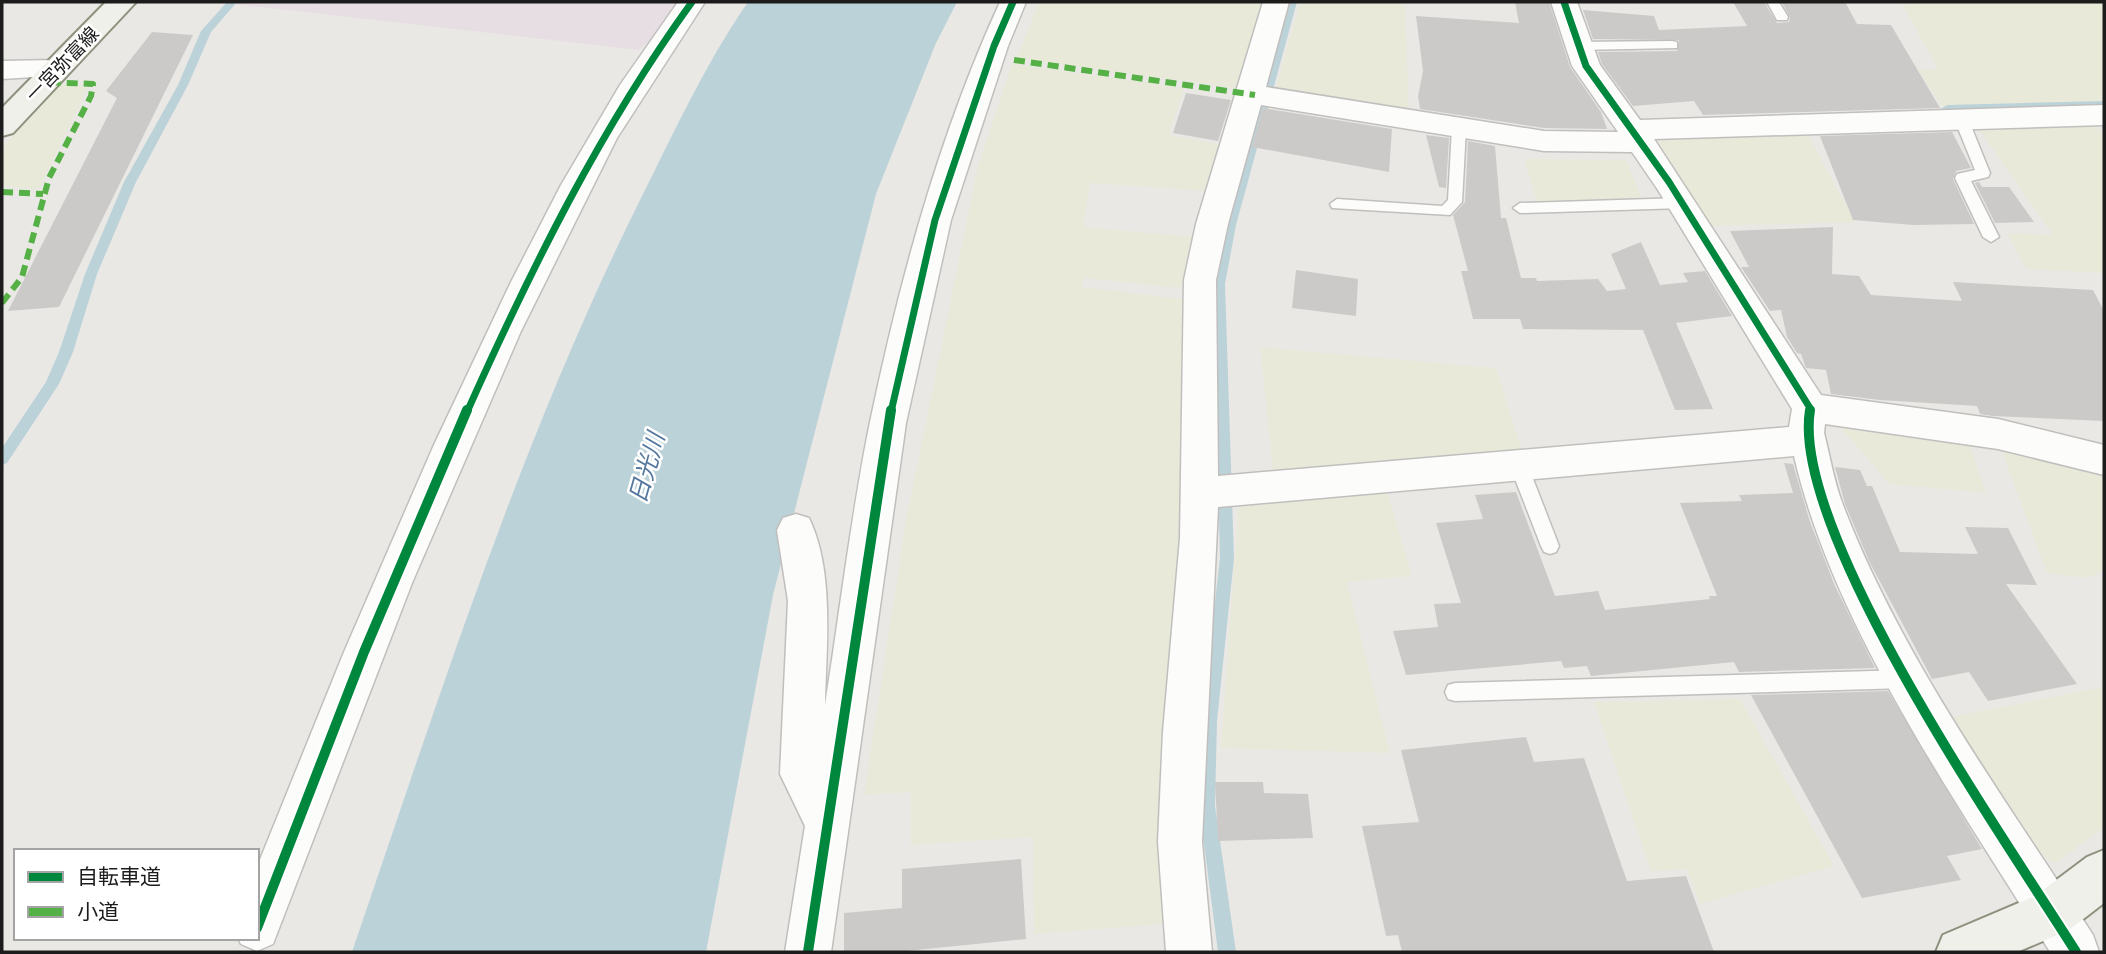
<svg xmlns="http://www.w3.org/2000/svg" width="2106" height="954" font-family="Karla,'Noto Sans JP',sans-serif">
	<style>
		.industrial { fill: #e7dee3 }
		.farmland { fill: #e8e9d9 }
		.water { fill: #bcd2d9 }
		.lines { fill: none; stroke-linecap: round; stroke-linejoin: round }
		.stream { fill: #bcd2d9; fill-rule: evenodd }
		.building { fill: #cccac8 }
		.service-casing { stroke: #c0bfbd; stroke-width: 3 }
		.minor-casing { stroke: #c0bfbd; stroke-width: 3 }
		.secondary-casing { stroke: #8f917f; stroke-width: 4 }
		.service { fill: #fcfcfb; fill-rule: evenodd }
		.minor { fill: #fcfcfb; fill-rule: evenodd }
		.secondary { fill: #f0f0ea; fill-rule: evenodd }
		.quiet { stroke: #55b145; stroke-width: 6; stroke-dasharray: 11 6; stroke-linecap: butt }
		.cycleway-far1-casing { stroke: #fff; stroke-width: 10 }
		.cycleway-casing { stroke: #fff; stroke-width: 14 }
		.cycleway-far1 { stroke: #00873e; stroke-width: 7 }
		.cycleway { stroke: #00873e; stroke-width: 10 }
		.labels { text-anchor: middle; stroke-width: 5; stroke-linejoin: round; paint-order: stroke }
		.far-street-label { font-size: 19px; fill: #1c1c1c; stroke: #fff }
		.water-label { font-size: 24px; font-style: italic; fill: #55789e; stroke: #fff }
	</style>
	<rect width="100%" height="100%" fill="#eae8e5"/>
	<!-- industrial -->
	<path class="industrial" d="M238,2H682L657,35L639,50L234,4Z"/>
	<!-- farmland -->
	<g class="farmland">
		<path d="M1039,2H1269L1244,84L1236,88L1017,58Z"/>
		<path d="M1300,2H1405L1409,116L1275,91Z"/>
		<path d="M1901,2H2104V102L1942,106L1917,69H1938Z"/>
		<path d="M1012,64L1184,88L1169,135L1223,145L1210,191L1090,183L1083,227L1196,237L1185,283L1179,288L1084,278L1082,287L1181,299L1185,302L1175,923L1034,934L1033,837L911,845V792L864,795L906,521L977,170Z"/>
		<path d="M62,83L88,87L39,189L2,186V148Z"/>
		<path d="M2095,124L2104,135V273L2026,269L2007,233L2053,235L1978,128Z"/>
		<path d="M1807,133L1855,222L1711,226L1654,136Z"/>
		<path d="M1524,159L1626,160L1642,199L1537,202Z"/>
		<path d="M1260,347L1496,368L1524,458L1274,479Z"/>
		<path d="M1835,422L1968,439L1986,493L1890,484Z"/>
		<path d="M2001,449L2039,450L2104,468V570L2088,578L2047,573Z"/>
		<path d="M1387,491L1412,576L1347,582L1390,753L1221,748L1239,501H1283Z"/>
		<path d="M2104,687V828L2055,863L2030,852L1950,717Z"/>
		<path d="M1740,699L1834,866L1700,904L1687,869L1651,871L1594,702Z"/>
	</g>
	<!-- water -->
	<path class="water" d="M748,2H957L936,43L876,194L773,595L706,952H352C440,695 522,435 644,192C676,128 707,61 748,2Z"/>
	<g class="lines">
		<!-- stream -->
		<g class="stream">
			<path d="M227,2H237L211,32L188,85L136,182L97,274L73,352L59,384L7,463L2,465V448L46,382L59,352L85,274L124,182L178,85L201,31Z"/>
			<path d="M1287,2H1297L1236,225L1225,284L1234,558L1217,721L1215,806L1236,952H1218L1199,806L1201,721L1220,558L1213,284L1224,225Z"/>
			<path d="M2104,101V109L1947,113L1941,109L1947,105Z"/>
		</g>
	</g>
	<!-- building -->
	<g class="building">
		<path d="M1515,2H1549L1570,67L1601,112L1607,129L1544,128L1420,109L1418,96L1423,71L1416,16L1519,23Z"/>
		<path d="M1733,2H1764L1777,23L1789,22L1790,18L1782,2H1845L1857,24L1891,25L1940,108L1703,115L1694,101L1633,106L1602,64L1598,52L1677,51L1679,40L1593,39L1583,10L1654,16L1659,30L1747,26Z"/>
		<path d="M152,32L193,35L59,307L8,311L117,98L106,91Z"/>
		<path d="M1186,93L1231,100L1218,141L1173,133Z"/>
		<path d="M1263,108L1392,129L1389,172L1252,147Z"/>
		<path d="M1952,132L1971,168L1956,171L1953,179L1974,224L1913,225L1853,220L1820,136Z"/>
		<path d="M1426,135L1449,138L1446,188L1439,187Z"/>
		<path d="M1468,141L1495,146L1501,218H1506L1521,278H1536L1537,281L1598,279L1607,291L1626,289L1611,254L1641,242L1660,285L1688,282L1683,273L1705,271L1732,316L1676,323L1713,409L1675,410L1643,330L1523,329L1520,319H1473L1461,271H1468L1453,215L1465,202Z"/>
		<path d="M1979,182L1982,187H2009L2034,222L1995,223L1975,183Z"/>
		<path d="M1833,227L1832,274L1859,276L1871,295L1962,301L1953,282L2093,290L2104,311V421L1993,416L1980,414L1977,406L1880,400L1831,394L1826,370L1806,368L1801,354L1797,353L1787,337L1781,310L1770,311L1741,267H1749L1730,231Z"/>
		<path d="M1296,270L1358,279L1356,316L1292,308Z"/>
		<path d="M1784,463L1793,464L1810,522L1835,586L1875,668L1739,672L1734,662L1591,676L1587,666L1564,668L1561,661L1406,675L1393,631L1438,627L1434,604L1461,603L1436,523L1483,519L1475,495L1516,492L1555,596L1598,591L1605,610L1710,599L1709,596H1717L1680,503L1742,501L1739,495L1793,493Z"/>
		<path d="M1835,467L1860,470L1867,486H1872L1900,552L1978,554L1965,527L2008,528L2037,585L2006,584L2077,684L1988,701L1969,672L1932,679L1869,561L1845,504Z"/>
		<path d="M1888,691L1982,849L1947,856L1961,880L1862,898L1751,695Z"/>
		<path d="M1526,737L1534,762L1584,758L1627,881L1686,876L1714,952H1402L1398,935L1386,936L1362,826L1419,822L1401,750Z"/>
		<path d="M1215,782H1263L1264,793L1308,794L1313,838L1218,841Z"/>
		<path d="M1021,859L1026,939L896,952H844V913L902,908V869Z"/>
	</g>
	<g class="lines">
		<defs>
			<g id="service">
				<path d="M1767,2H1779L1788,17L1787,20H1777Z"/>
				<path d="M1672,41L1677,42V48L1579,50L1572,46L1579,42Z"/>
				<path d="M1962,116L1969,121L1990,173L1988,177L1971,181L1999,237L1991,242L1983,237L1955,178L1957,174L1975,170L1955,121Z"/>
				<path d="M1459,123L1466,128L1462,202L1450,215L1332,208L1330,204L1337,199L1442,206L1448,200L1452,128Z"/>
				<path d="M1683,198L1690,203L1683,208L1520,213L1513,208L1520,203Z"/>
				<path d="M1519,459L1525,461L1528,466L1559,546L1556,552L1550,554L1544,552L1541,546L1510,466L1513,461Z"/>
				<path d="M1907,670L1914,673L1917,679L1914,685L1907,688L1455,701L1448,699L1445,692L1448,685L1455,683Z"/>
			</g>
			<g id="minor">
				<path d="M678,2H705L617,138L521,331L412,583L273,944L257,951L241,944L238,938H257V867L344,652L433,447L511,282L561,185L620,85Z"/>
				<path d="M1000,2H1026L1008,46L951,220L906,423L831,952H785L805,826L780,774L788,601L777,530L783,518L796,514L809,518C835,572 826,647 825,705C840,611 851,515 870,422C900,279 939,135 1000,2Z"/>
				<path d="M1263,2H1289L1266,87L1544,131L1618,132L1572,66L1551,2H1577L1600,65L1640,120L2104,105V125L1654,139L1821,395L1998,419L2104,445V475L1998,449L1825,424L1824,433C1830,456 1834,482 1843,505C1902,659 2004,797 2093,935L2099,952H2050C1957,801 1834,629 1794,456L1218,507L1202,842L1212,952H1166L1158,842L1163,732L1180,538L1184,280L1196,224ZM1261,105L1544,151L1632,152L1658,190L1792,409L1789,427L1218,476L1216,280L1228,224Z"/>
				<path d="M56,60L66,63L70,69L66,75L2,79V61Z"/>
			</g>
			<g id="secondary">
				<path d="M106,2H136L13,133L2,136V108Z"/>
				<path d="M2104,850V903L2069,930L2017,952H1936L1943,935L2035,896L2087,857Z"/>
			</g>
		</defs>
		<!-- service casing -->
		<use href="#service" class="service-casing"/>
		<!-- minor casing -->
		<use href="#minor" class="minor-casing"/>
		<!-- secondary casing -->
		<use href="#secondary" class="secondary-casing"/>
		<!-- service -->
		<use href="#service" class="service"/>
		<!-- minor -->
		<use href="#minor" class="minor"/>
		<!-- secondary -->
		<use href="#secondary" class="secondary"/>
		<!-- quiet -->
		<g class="quiet">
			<path d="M1014,60L1255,95"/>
			<path d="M2,192L43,194"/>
			<path d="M2,303L22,277L49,178L91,96L93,84L44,82"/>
		</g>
		<defs>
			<g id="cycleway-far1">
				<path d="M1564,2L1586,66L1669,182L1810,408L1809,412"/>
				<path d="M467,412C531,269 600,129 692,2"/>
				<path d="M891,412L935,220L994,46L1013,2"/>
			</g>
			<g id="cycleway">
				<path d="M1810,410C1790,532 2007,842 2076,952"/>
				<path d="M257,928L364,652L467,410"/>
				<path d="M808,952L891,410"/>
			</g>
		</defs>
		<!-- cycleway-far1 casing -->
		<use href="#cycleway-far1" class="cycleway-far1-casing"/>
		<!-- cycleway casing -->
		<use href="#cycleway" class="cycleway-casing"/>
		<!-- cycleway-far1 -->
		<use href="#cycleway-far1" class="cycleway-far1"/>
		<!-- cycleway -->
		<use href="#cycleway" class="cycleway"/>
	</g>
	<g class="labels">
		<!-- far-street labels -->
		<g class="far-street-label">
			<text transform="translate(62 64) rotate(-46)" y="7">一宮弥富線</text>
		</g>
		<!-- water labels -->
		<g class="water-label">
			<text transform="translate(647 468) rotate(-74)" y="8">日光川</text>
		</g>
	</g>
	<!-- border -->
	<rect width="2106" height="954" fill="none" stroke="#1c1c1c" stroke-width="7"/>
	<!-- legend -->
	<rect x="14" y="849" width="245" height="91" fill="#ffffff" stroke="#a4a4a4" stroke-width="2"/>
	<rect x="28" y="872" width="35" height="10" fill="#00873e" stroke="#a4a4a4" stroke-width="2"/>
	<text x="77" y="884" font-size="21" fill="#1c1c1c">自転車道</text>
	<rect x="28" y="907" width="35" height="10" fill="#55b145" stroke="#a4a4a4" stroke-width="2"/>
	<text x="77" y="919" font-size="21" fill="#1c1c1c">小道</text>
</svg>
